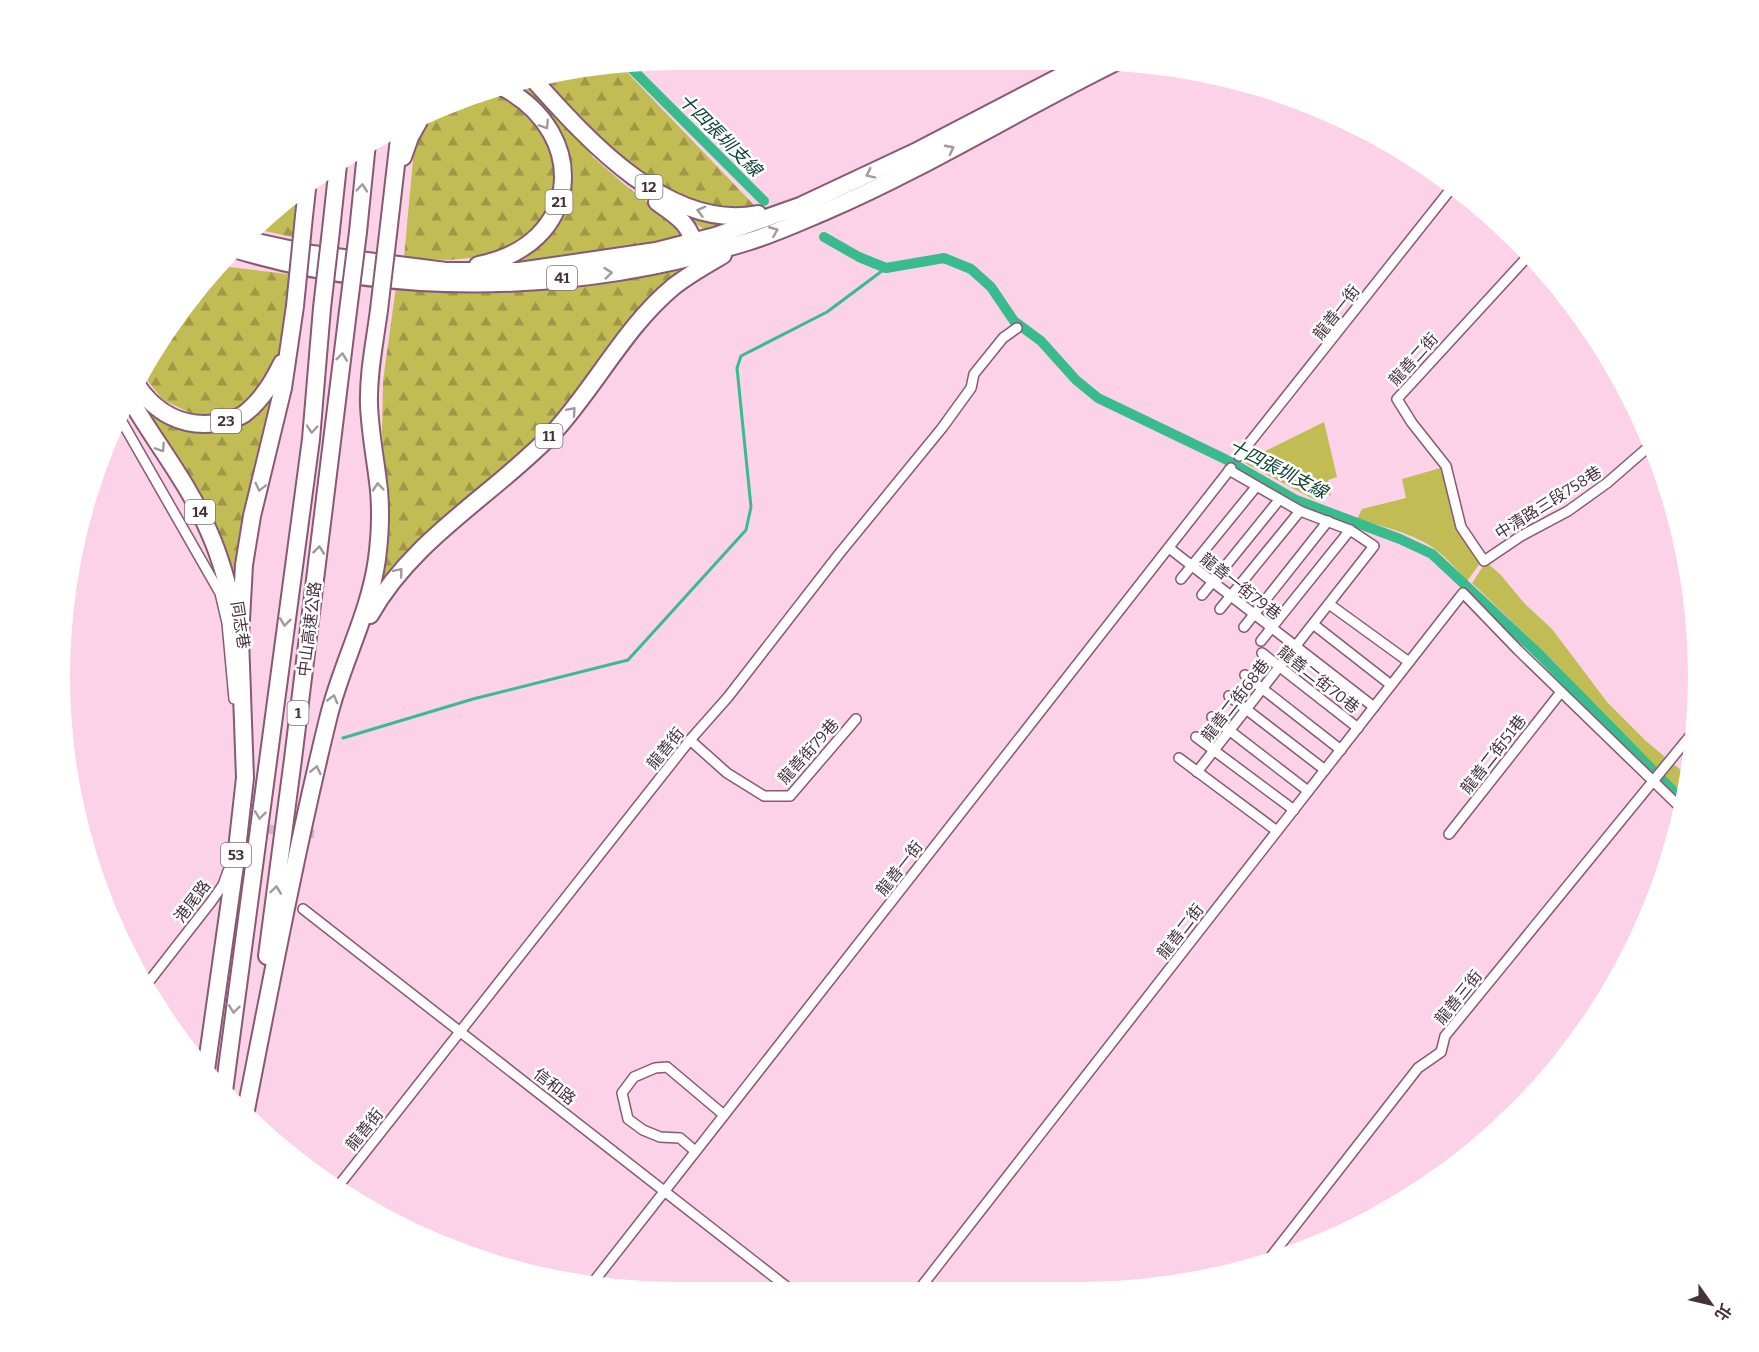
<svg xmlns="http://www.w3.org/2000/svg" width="1759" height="1352" font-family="Bitter,'Noto Sans TC',serif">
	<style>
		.green { fill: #c2bc54 }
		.forest { fill: url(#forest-firs) }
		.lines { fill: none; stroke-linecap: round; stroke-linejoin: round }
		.stream { stroke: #39bb8e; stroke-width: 3 }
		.canal { stroke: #39bb8e; stroke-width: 10 }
		.minor-tunnel { stroke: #d7b2c6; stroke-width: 9; stroke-dasharray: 9 4.5; stroke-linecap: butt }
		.minor-casing { stroke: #875972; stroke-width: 12 }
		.motorway-casing { stroke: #875972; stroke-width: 20 }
		.minor { stroke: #fff; stroke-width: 9 }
		.motorway { stroke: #fff; stroke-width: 16 }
		.motorway-bridge-casing { stroke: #875972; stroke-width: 20; stroke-linecap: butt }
		.motorway-bridge { stroke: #fff; stroke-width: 16 }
		.oneway { stroke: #a2989e }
		.labels { text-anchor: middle; stroke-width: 5; stroke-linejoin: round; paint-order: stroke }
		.shield { fill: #fff; stroke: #7d6f76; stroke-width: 1.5 }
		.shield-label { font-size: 15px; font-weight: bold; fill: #45313c }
		.street-label { font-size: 16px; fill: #45313c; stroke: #fff }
		.water-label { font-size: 18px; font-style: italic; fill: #0c4230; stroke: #fff }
	</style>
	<defs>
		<pattern id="forest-firs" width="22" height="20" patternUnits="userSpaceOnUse" patternTransform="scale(1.5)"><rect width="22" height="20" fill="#c2bc54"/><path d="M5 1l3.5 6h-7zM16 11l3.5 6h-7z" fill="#9f9947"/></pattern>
	</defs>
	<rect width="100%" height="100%" fill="#fcd2e8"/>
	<!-- green -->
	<g class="green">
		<path d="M679,211L694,213L730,226L706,231Z"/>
		<path d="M1324,422L1337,477L1328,480L1331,496L1320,490L1315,500L1243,462Z"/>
		<path d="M1444,467L1458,528L1481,562L1467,581C1456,569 1444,554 1429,545C1408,532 1381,526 1357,519L1362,509L1406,498L1402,479Z"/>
		<path d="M1486,562L1500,574L1525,604L1552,629L1607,702L1646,741L1689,777L1687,797L1645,758L1555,663L1472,583Z"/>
	</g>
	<!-- forest -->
	<g class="forest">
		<path d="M622,67L753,204L755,210L734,211L674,198L635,171L542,78Z"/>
		<path d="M525,80L564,119L594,158L625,185L681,227L686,239L605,255L506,264L556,214L560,141L507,85Z"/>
		<path d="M498,89L505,90L549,137L559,175L552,204L523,242L492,256L449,260L404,258L415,138L424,119Z"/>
		<path d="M304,192L297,238L256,229Z"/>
		<path d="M696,262L619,335L538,438L428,530L381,583L377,581L388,523L382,432L383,381L396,287Z"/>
		<path d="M221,266L295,275L285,349L252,402L230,413L214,417L197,416L163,400L147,380L144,366Z"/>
		<path d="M276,395L237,588L221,536L195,488L145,411L148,409L173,424L214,434L253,417Z"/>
	</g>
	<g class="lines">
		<!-- stream -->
		<path class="stream" d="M343,738L473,699L628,660L746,530L751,507L737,368L741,356L827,312L886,268"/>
		<!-- canal -->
		<g class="canal">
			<path d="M629,66L764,201"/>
			<path d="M824,237L859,257L886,268L944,258L971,269L991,287L1014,321L1041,341L1076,380L1098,398L1225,459L1296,500L1400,539L1432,554L1539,654L1685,803"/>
		</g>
		<!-- minor-tunnel -->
		<path class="minor-tunnel" d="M238,826L316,834"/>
		<defs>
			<g id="minor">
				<path d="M1530,254L1397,399L1412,423L1446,466L1461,527L1484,561L1521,536L1568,511L1607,483L1653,443"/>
				<path d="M121,420L220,593L227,623L234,699"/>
				<path d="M1239,456L1454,185"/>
				<path d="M1169,548L1374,707"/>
				<path d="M1181,579L1256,487"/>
				<path d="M1202,595L1279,500"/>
				<path d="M1329,604L1409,662"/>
				<path d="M1220,609L1300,511"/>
				<path d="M1313,624L1391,685"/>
				<path d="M1244,627L1328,521"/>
				<path d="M1261,641L1350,530"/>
				<path d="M1262,653L1358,728"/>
				<path d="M1245,675L1341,750"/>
				<path d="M1229,696L1325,770"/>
				<path d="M1212,717L1308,791"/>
				<path d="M1196,737L1294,810"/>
				<path d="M690,740L727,773L764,796H790L856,719"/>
				<path d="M1179,758L1277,831"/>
				<path d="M1197,772L1374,546L1350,530L1300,511L1229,470"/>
				<path d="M1449,834L1561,692"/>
				<path d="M303,909L787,1287"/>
				<path d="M147,984L211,902L223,885L228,871"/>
				<path d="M695,1151L680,1138L660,1137L643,1130L628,1119L622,1093L634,1077L655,1068L667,1067L724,1115"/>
				<path d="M336,1189L690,740L728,697L839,554L942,428L971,388L974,374L1003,338L1017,328"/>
				<path d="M1266,1263L1418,1068L1441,1052L1445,1036L1694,731"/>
				<path d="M591,1285L1231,468"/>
				<path d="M921,1287L1463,593L1518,650L1683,810"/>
			</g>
			<g id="motorway">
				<path d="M533,79C587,139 669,232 758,214"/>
				<path d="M403,157L410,137L419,121"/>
				<path d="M657,202C680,218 690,224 697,252"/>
				<path d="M304,216L307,189"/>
				<path d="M331,230L338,165"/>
				<path d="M358,232L367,143"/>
				<path d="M388,234L400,130"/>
				<path d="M243,239L312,254L446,271H519L656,251L715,236L800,206L915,152L1090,61"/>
				<path d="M234,249C399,299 582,293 747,242C774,234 800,222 826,211C926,168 1020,109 1118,61"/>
				<path d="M478,265C581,246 592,134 502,87"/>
				<path d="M136,384C155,413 183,428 217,423C226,421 237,419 244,414C261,401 273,382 282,363"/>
				<path d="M130,399C156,444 190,485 210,534C222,561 229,589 235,618"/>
				<path d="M370,615C414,537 494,495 554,432C596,386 625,327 673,287C688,275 706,265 723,255"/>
				<path d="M267,956L293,759L348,311"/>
				<path d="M206,1070L236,858L245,778L240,638L244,565L252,516L283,388L295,306"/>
				<path d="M224,1091L311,439L322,308"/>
				<path d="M245,1115C271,983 296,850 328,719C341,664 369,616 377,559C380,536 381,513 379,490C376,462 370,433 369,405C368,373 375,341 379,310"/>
			</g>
		</defs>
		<!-- minor casing -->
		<use href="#minor" class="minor-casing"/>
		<!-- motorway casing -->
		<use href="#motorway" class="motorway-casing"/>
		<!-- minor -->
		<use href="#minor" class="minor"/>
		<!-- motorway -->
		<use href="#motorway" class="motorway"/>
		<defs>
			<g id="motorway-bridge">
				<path d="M295,306L304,216"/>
				<path d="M322,308L331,230"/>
				<path d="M379,310L388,234"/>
				<path d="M348,311L358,232"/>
			</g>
		</defs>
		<!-- motorway-bridge casing -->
		<use href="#motorway-bridge" class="motorway-bridge-casing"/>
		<!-- motorway-bridge -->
		<use href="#motorway-bridge" class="motorway-bridge"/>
	</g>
	<!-- one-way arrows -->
	<defs><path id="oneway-chevron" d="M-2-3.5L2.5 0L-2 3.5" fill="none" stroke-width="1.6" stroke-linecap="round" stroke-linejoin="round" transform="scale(1.5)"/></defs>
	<g class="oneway">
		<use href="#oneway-chevron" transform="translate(545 125) rotate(57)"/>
		<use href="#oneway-chevron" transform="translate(950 149) rotate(-28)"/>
		<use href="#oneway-chevron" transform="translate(870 174) rotate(154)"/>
		<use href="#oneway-chevron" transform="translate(362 188) rotate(-85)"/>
		<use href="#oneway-chevron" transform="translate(701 211) rotate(-165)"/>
		<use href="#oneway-chevron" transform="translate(774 231) rotate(-22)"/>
		<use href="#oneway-chevron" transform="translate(608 273) rotate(-6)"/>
		<use href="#oneway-chevron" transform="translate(342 357) rotate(-83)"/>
		<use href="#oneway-chevron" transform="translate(572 411) rotate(-49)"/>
		<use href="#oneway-chevron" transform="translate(312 429) rotate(95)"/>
		<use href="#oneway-chevron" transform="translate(161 448) rotate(57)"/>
		<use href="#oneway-chevron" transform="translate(260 487) rotate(104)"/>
		<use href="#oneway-chevron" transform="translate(378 487) rotate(-95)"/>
		<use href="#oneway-chevron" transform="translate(319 550) rotate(-83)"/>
		<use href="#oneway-chevron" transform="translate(399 572) rotate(-50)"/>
		<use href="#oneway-chevron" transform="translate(285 622) rotate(97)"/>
		<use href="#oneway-chevron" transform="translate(333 699) rotate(-75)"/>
		<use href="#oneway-chevron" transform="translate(316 770) rotate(-77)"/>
		<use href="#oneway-chevron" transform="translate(260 815) rotate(97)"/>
		<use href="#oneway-chevron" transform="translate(276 890) rotate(-82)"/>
		<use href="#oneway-chevron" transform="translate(234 1009) rotate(97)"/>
	</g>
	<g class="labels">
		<!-- shield labels -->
		<g class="shield">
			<rect x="635.5" y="175" width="27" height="24" rx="4.5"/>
			<rect x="545.5" y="190" width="27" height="24" rx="4.5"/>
			<rect x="547" y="266" width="30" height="24" rx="4.5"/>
			<rect x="211" y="409" width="30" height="24" rx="4.5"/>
			<rect x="535.5" y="424" width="27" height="24" rx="4.5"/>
			<rect x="185" y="500" width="30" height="24" rx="4.5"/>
			<rect x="287.5" y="701" width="21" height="24" rx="4.5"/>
			<rect x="221" y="843" width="30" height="24" rx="4.5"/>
		</g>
		<g class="shield-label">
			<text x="649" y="192">12</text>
			<text x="559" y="207">21</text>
			<text x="562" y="283">41</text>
			<text x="226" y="426">23</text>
			<text x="549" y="441">11</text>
			<text x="200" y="517">14</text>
			<text x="298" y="718">1</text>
			<text x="236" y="860">53</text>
		</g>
		<!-- street labels -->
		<g class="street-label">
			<text transform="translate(1336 312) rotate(-52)" y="6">龍善一街</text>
			<text transform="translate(1413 359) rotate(-48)" y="6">龍善二街</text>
			<text transform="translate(1548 502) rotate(-32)" y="6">中清路三段758巷</text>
			<text transform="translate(1241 586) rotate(38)" y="6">龍善一街79巷</text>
			<text transform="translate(241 625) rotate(81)" y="6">同志巷</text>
			<text transform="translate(309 629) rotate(-83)" y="6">中山高速公路</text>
			<text transform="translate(1319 679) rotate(38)" y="6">龍善二街70巷</text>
			<text transform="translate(1235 700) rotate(-52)" y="6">龍善二街68巷</text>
			<text transform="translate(665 748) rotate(-51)" y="6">龍善街</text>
			<text transform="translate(808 751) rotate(-48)" y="6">龍善街79巷</text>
			<text transform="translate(1493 754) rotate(-52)" y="6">龍善二街51巷</text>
			<text transform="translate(899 868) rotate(-52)" y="6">龍善一街</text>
			<text transform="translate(192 901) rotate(-53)" y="6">港尾路</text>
			<text transform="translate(1180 931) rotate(-52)" y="6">龍善二街</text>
			<text transform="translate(1458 997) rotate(-51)" y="6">龍善三街</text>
			<text transform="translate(555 1086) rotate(38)" y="6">信和路</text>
			<text transform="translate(364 1129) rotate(-51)" y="6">龍善街</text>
		</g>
		<!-- water labels -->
		<g class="water-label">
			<text transform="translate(720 135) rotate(45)" y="6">十四張圳支線</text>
			<text transform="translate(1278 469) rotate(27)" y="6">十四張圳支線</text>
		</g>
	</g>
	<!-- crop -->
	<path d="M0 0H1759V1352H0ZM676 70H1082A606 606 0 0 1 1688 676V676A606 606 0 0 1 1082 1282H676A606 606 0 0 1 70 676V676A606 606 0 0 1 676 70Z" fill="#fff" fill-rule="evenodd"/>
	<!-- north arrow -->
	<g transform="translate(1711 1304) rotate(124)" stroke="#ffffff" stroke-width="4.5" paint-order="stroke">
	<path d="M0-4.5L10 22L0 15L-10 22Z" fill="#45313c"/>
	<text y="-9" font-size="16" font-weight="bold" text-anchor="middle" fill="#45313c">北</text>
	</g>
</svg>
